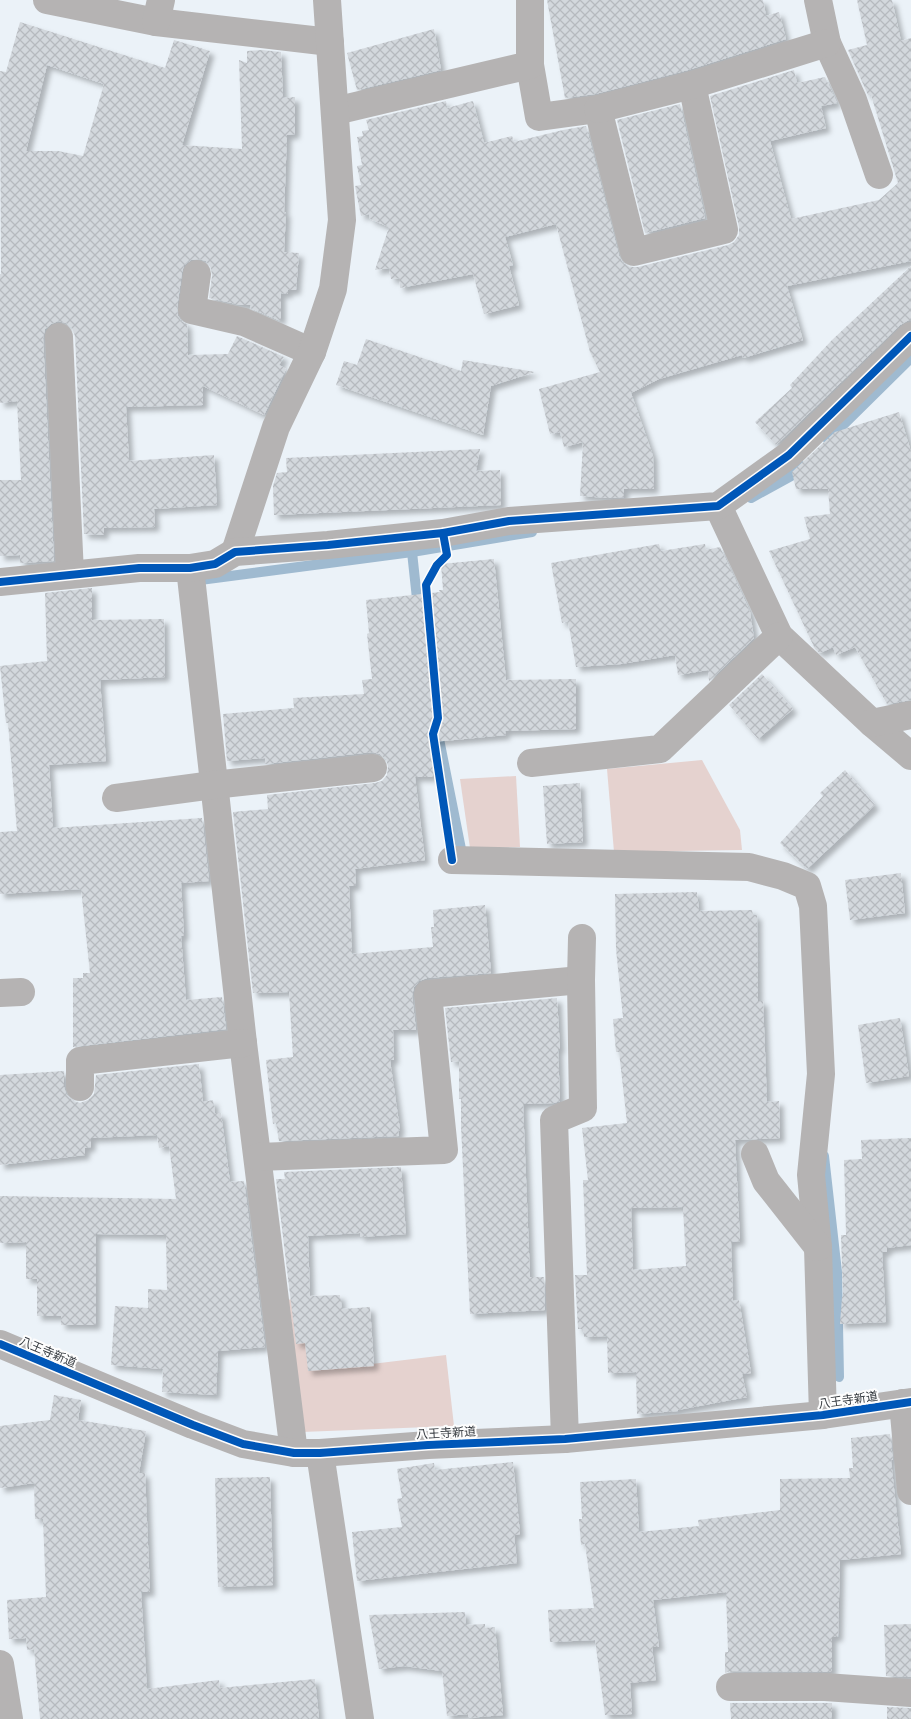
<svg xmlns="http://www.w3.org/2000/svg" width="911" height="1719" font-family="'Fira Sans Condensed','Noto Sans JP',sans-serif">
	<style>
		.green { fill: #e5d2cf }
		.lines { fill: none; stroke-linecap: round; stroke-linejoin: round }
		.stream { stroke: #9fbad0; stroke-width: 10 }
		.building { fill: url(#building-cross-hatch); fill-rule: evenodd; filter: url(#shadow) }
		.minor { stroke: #b5b3b3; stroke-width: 28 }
		.cycleway-casing { stroke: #fdfdfd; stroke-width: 11 }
		.cycleway { stroke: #0057b8; stroke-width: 8 }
		.labels { text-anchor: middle; stroke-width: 4; stroke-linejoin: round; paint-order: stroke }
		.street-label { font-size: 12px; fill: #363b40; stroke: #fdfdfd }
	</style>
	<defs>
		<pattern id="building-cross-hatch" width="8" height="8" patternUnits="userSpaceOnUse" patternTransform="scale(1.25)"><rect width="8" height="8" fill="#d3d8dd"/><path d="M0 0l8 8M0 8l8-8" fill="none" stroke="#b6babf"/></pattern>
		<filter id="shadow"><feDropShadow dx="4.5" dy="4.5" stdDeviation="2.5" flood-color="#0004"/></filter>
	</defs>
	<rect width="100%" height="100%" fill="#ebf2f8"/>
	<!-- green -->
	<g class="green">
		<path d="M702,760L740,830L742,850L614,852L607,769Z"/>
		<path d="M516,776L520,847L470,848L460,779Z"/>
		<path d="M311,1297L322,1370L446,1355L454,1426L302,1432L286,1300Z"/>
	</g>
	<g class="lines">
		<!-- stream -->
		<g class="stream">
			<path d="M828,440L911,358"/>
			<path d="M751,498L791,476L801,466"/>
			<path d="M412,552L418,608"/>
			<path d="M200,580L412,552L532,532"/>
			<path d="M437,729L463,859"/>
			<path d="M824,1156L837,1272L839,1377"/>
		</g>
	</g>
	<!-- building -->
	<g class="building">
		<path d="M547,0H763L766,16L779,12L786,39L688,70L595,94L565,98Z"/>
		<path d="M857,0H892L901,41L911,38V261L787,286L803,340L743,358L742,355L659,379L631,393L653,456L654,489H624V497L609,498L580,496L583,442L564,447L560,432L550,434L539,389L600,372L590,352L556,224L505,237L513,265L509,266L519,305L484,314L473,274L400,288L399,278L391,279L389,268L375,270L389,227L370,219L369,214L361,216L355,186L361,185L357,166L362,165L357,137L363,136L362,131L369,130L366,120L446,101L447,108L473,101L484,143L512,136L514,142L563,130L586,126L619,256L623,263L630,267H638L728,245L734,242L739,235V227L710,96L794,70L797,83L825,77L837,103L821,106L826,128L770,141L791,219L879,200L898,183L871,95H868L848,50L867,45Z"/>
		<path d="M20,22L165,68L174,40L210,51L182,145L242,149L239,60L247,63V51L262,50L281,52L283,98L295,97V134L287,135L284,213L286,212L284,252L299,253L296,290H288V294L281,293V321L250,308L251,305H241L209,298L212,276L211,268L206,261L199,259L191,260L184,265L182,272L177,308L178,316L181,321L187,324L188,355L228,354L237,336L284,357L279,365L286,369L264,415L203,386V405L126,407L129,461L214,455L217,505L154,509L155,527L104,528V535L84,534L75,336L72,328L66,323L58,321L51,324L45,329L43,338L54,561L20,563V555L0,556V480H21L17,401L0,403V274H1L0,71L6,72ZM47,65L104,84L83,156L58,151H26Z"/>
		<path d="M434,29L441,70L357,90L347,53Z"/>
		<path d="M680,104L705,218L645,233L617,120Z"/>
		<path d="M911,266V321H907L900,325L776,445L755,422L792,388L790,385L832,340Z"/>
		<path d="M366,339L461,371L463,360L535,372L491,386L483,435L336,385L344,361L357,365Z"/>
		<path d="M899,412L911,452V700L887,704L855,647L836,655L833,647L820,653L815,649L769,551L810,539L804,517L830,514L828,489H796L792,472L835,432Z"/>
		<path d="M480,449L476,471L500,470L501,505L274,515L273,486L277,473L287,472L286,458Z"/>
		<path d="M659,544L661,551L705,544L706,550L720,547L750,612L754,638L709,681L708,670L678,675L675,655L621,664L576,667L568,621L562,623L551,563Z"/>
		<path d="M494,559L506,680L576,679V729L505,731L506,735L433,742V777H415L425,860L355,869L356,886H349L352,954L433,947L431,927H434L433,910L485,905L491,973L427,978L419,981L414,987L412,996L416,1030H393L394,1060H390L400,1130L398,1131L399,1136L279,1141L276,1123L273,1124L266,1060L293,1057L289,992L253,993L233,812L268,809L267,795L375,783L382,781L387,775L388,766L386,759L380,754L372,752L265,764V758L227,761L223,714L294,708L293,698L364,694L362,680L372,679L367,634L369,633L366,600L440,592L439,590H443L441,564Z"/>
		<path d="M92,588V620L164,619L165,677L100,680L106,761L49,765L53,828L202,818L209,881L181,883L184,936H181L186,1000L222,997L226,1029L73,1047V978H83V973H90L81,889L0,894V832L17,831L8,723H6L0,666L47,661L45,593Z"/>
		<path d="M762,674L793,709L758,739L729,705Z"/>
		<path d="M845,770L875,805L807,869L780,843L823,796L820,793Z"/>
		<path d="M580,783L583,842L547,844L543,786Z"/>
		<path d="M901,873L905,913L850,920L845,880Z"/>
		<path d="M697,892L699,911L752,910L753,915H757L758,1001H763L767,1102L779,1101L780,1138L735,1140L740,1241L731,1242L733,1301L739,1300L751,1373L742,1374L747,1397L678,1410V1411L637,1414L636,1372L608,1373L607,1336L584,1337L583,1329H578L575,1275H587L583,1180H588L582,1128L627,1123L619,1052H616L613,1019L623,1018L616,949L615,894ZM683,1207L686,1266L633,1270L631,1208Z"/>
		<path d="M557,998L560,1049H558L560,1101L554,1103L523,1104L530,1277H544L545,1310L470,1314L461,1126V1099H459V1061L451,1062L445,1008Z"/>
		<path d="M900,1018L909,1076L866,1083L858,1025Z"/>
		<path d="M199,1064L203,1102L213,1100L215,1113H221L230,1182L244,1181L265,1347L218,1351L216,1395L162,1392L163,1369L111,1365L115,1306L148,1308V1289L167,1290L166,1235L96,1234V1325H61V1316H37V1279H26V1242L0,1243V1196L176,1199L169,1146L159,1148L157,1135L91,1138V1147L85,1148V1155L0,1165V1075L64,1071V1087L66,1094L73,1101L80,1103L88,1100L94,1094L96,1075Z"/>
		<path d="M911,1138V1245L887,1248V1252H882L886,1322L840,1324L842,1297L843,1296L841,1235H846L844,1160L862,1159L861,1140Z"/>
		<path d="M401,1167L406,1234L360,1237V1233L308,1236L310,1296L340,1295L342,1309L370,1307L374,1366L308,1371L305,1343L296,1344L276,1179H285L284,1172Z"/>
		<path d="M54,1395L81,1400L78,1420L146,1431L139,1473H145L150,1592H141L147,1689L219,1680L220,1688L315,1679L319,1719H40L34,1649L27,1650L26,1638L9,1639L7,1600L46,1597L43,1519H35L34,1483L0,1488V1426L50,1420Z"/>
		<path d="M890,1434L893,1460H891L901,1554L840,1560L838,1637H832V1672L730,1671L725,1673V1652H728L726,1592L653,1600L659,1647H652L656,1680L630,1683L632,1714L605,1715L595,1640L550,1642L548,1610L594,1608L585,1544L581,1545L579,1519H582L580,1482L636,1479L639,1532L699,1526L698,1520L780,1510V1479L850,1478L849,1468H853L851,1438Z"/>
		<path d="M513,1462L520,1534L514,1535L517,1563L357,1581L352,1532L402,1527L397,1499L402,1498L397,1469L434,1463L435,1470Z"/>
		<path d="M270,1477L273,1585L218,1587L215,1478Z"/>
		<path d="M465,1612L466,1625L485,1624V1628L495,1627L503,1715L468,1718V1714L447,1716L442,1671L404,1666L379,1669L369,1615Z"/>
		<path d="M911,1624V1677L886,1676L884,1625Z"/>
		<path d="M730,1703H832V1714L831,1719H731Z"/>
		<path d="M887,1707L911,1708V1719H887Z"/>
	</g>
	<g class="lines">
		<!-- minor -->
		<g class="minor">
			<path d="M47,0L156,22L330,42"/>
			<path d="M818,0L827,43L853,100L879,175"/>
			<path d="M156,22L161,0"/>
			<path d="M530,65L539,117L598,109L634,252L724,230L692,85"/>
			<path d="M598,109L692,85L827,43"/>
			<path d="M335,111L530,65V0"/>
			<path d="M197,274L192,310L244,322L312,352"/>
			<path d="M59,337L70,574"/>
			<path d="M718,506L779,636L872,723L911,756"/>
			<path d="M235,552L276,427L312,352L333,289L342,220L327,0"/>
			<path d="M190,568L243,1043L294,1453"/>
			<path d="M0,582L139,568H190L215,564L235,552L328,545L443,533L509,521L718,506L789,455L911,336"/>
			<path d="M872,723L911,715"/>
			<path d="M531,763L660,749L779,636"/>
			<path d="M116,798L213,785L373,768"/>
			<path d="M452,860L749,867L783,876L807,886L813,906L821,1074L811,1175L818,1247L823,1415"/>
			<path d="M0,993L21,992"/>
			<path d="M80,1087V1061L243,1043"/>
			<path d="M755,1154L766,1181L818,1247"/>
			<path d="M258,1157L444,1150L428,994L581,980"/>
			<path d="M0,1344L193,1425L243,1444L294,1453H320L428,1445L565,1439L823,1415L911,1402"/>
			<path d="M903,1403L911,1491"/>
			<path d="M565,1439L554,1120L583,1108L581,980L582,938"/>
			<path d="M320,1453L360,1719"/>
			<path d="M0,1664L9,1719"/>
			<path d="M730,1687H825L911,1693"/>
		</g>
		<defs>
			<g id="cycleway">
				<path d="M443,533L447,555L437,565L426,585L438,718L433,734L452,860"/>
				<path d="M0,582L139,568H190L215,564L235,552L328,545L443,533L509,521L718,506L789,455L911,336"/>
				<path d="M0,1344L193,1425L243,1444L294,1453H320L428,1445L565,1439L823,1415L911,1402"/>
			</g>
		</defs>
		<!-- cycleway casing -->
		<use href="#cycleway" class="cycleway-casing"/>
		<!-- cycleway -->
		<use href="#cycleway" class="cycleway"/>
	</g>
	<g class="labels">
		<!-- street labels -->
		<g class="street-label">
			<text transform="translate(48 1352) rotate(23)" y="4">八王寺新道</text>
			<text transform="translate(848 1400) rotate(-8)" y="4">八王寺新道</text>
			<text transform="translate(446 1433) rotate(-3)" y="4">八王寺新道</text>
		</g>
	</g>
</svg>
